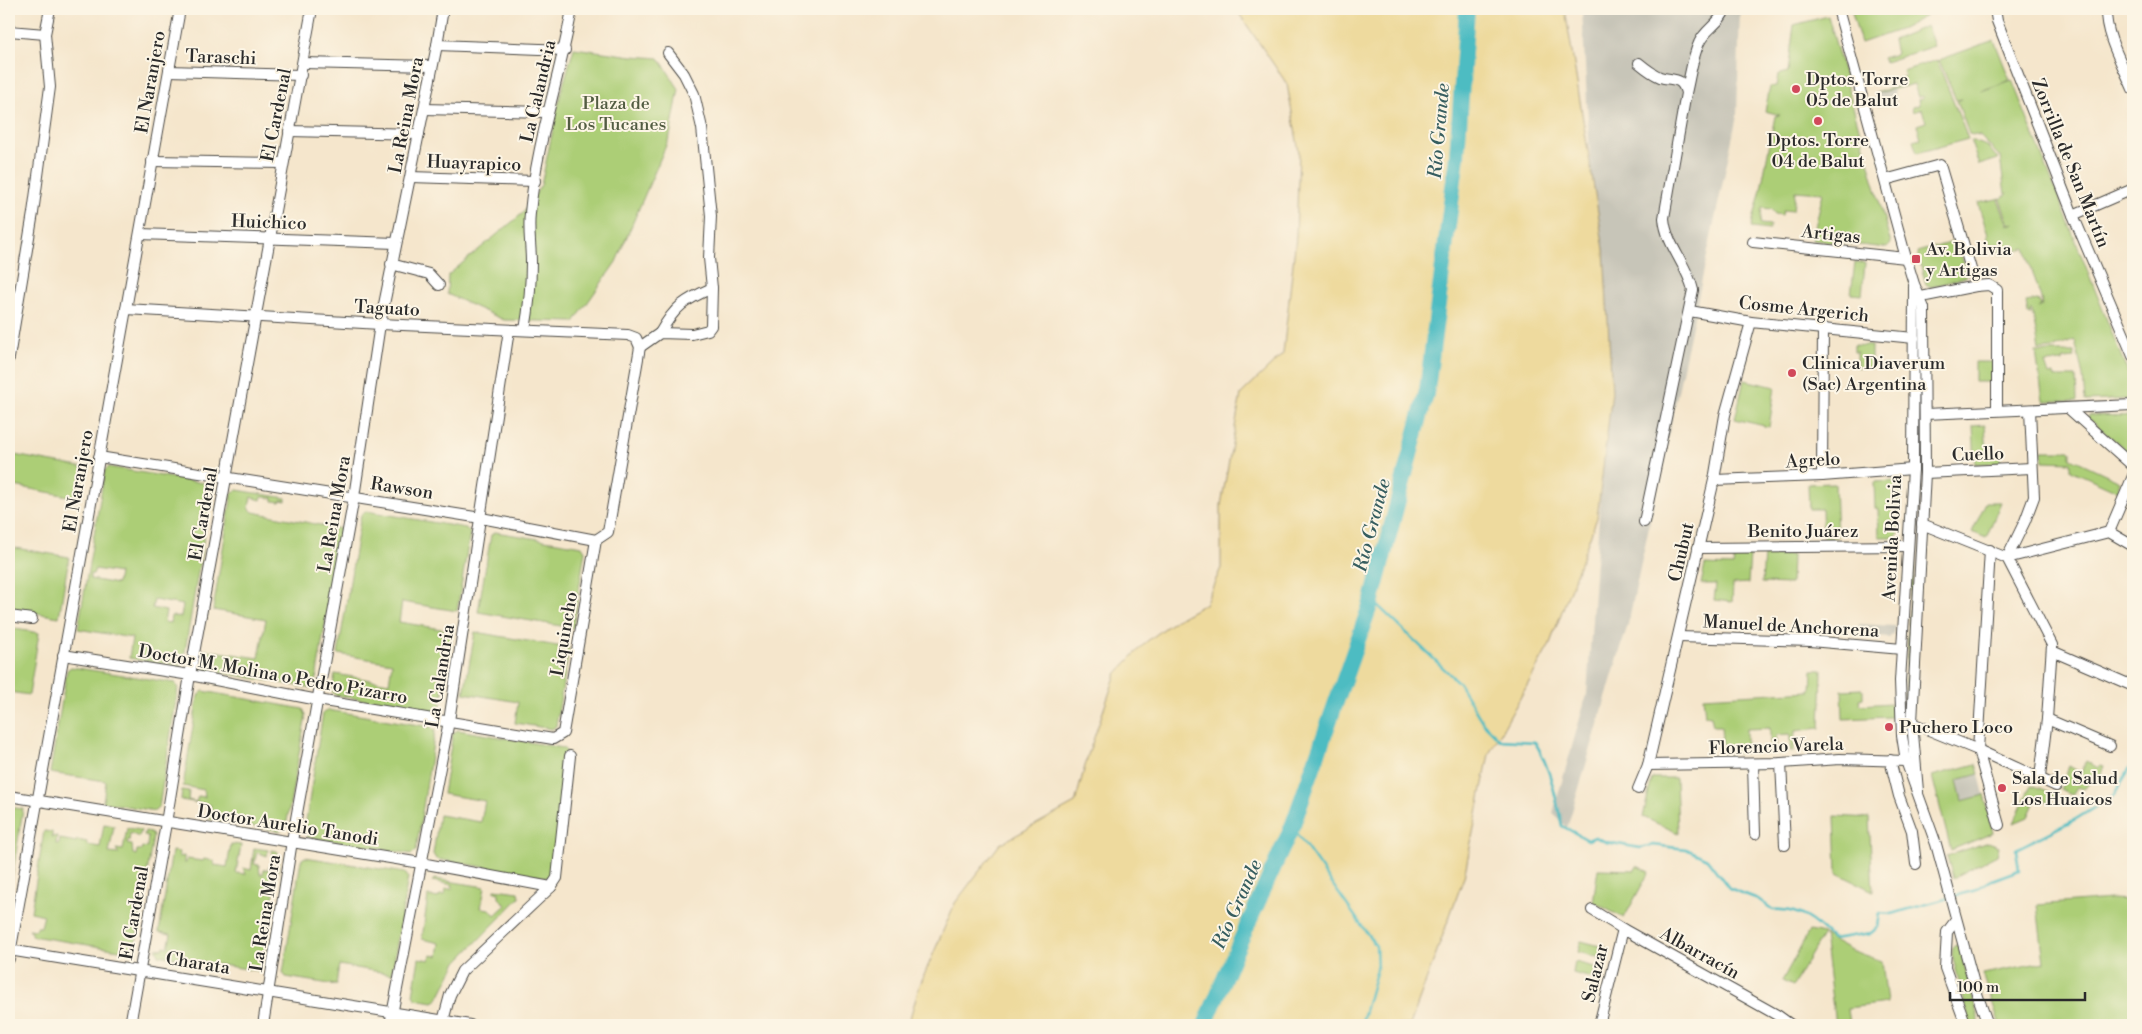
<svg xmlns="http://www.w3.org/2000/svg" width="2142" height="1034" font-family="'Libre Bodoni',serif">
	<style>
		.industrial { fill: #c7c5b8 }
		.green { fill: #acce76; stroke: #6c7c50; fill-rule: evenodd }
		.sand { fill: #eeda9e; stroke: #8c8264 }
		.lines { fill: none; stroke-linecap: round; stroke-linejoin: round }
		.stream { stroke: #4dbcc2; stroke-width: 2.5 }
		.river { stroke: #4dbcc2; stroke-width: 16 }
		.minor-casing { stroke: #494743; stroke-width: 12 }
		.minor { stroke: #fff; stroke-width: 10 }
		.poi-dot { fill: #d1495b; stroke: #fcf5e5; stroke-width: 2 }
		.labels { text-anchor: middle; stroke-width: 4; stroke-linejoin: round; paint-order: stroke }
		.street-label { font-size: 18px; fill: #2b2b2b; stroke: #fcf5e5 }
		.poi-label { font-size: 18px; fill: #2b2b2b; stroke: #fcf5e5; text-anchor: start }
		.park-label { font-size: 18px; fill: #525c42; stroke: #fcf5e5 }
		.water-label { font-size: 19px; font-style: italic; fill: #375e60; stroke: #fcf5e5 }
	</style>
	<rect width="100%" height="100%" fill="#fcf5e5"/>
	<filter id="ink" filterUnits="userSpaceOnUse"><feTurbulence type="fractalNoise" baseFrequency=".02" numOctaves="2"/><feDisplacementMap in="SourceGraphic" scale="10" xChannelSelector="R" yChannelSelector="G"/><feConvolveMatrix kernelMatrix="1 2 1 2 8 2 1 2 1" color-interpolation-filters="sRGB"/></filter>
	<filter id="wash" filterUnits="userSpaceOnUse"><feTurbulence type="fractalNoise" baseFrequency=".0096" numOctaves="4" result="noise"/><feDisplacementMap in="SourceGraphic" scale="20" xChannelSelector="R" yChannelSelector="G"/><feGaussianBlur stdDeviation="1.12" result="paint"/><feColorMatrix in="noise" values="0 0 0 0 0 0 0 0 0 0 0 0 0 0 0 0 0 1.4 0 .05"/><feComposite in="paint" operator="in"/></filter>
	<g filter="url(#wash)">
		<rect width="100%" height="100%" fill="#f5e6cc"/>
		<!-- industrial -->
		<g class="industrial">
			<path d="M1582,9H1740L1737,116L1628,624L1567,828L1553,813L1587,694L1600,503L1603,396Z"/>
			<path d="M1893,89L1896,102L1878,107L1874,94Z"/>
			<path d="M1859,624L1893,626H1895L1893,634L1889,638L1858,635Z"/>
			<path d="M1979,774L1984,795L1962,801L1957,780Z"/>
		</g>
		<!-- green -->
		<g class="green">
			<path d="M1851,9H1926V16L1902,29L1861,43Z"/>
			<path d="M1828,16L1891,244L1887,248L1812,240L1823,193L1795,191L1793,211L1783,210L1782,215L1775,214L1771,209L1762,208L1760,224L1770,225L1769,230L1751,228L1761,189L1775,116L1780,115L1765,111L1770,87L1776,86L1778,75L1788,72L1794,25Z"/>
			<path d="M1927,26L1934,46L1885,62L1883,58L1896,54L1893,40Z"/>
			<path d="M1994,40L2010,80L1981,91L2012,80L2133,386V397L2131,399L2085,401L2083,376L2075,340L2052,349L2039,350L2032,310H2030L2031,314H2028L2026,302L2038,300L2041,305L2038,308L2042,306L2041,298L2025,248L2000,255L1997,244L1989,246L1987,235H1988L1978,203L2001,198L1998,200L2008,225L2016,223L2009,224L2000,200L2008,193L2005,194L2000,157L1980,136L1969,134L1957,101L1962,99L1956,100L1939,60Z"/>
			<path d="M574,48L632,56L659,58L679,89L670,136L616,262L574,322L504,320L447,294L448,275L523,213L541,185L561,92Z"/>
			<path d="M1937,60L1968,139L1917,153L1913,140L1921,138L1917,125L1926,122L1922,109L1913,112L1912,107L1919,105L1918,99L1923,98L1922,96L1918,97L1914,84L1874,94V93L1898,86L1897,79L1905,76L1903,71Z"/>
			<path d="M1970,140L1987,146L1998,159L1979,165Z"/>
			<path d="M1956,241L1967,272L1966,277L1931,287L1926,284L1917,252Z"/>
			<path d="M1855,262L1865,263L1862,295L1851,294Z"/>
			<path d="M1853,345L1871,346V368H1857V352H1853Z"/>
			<path d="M2036,352H2074L2075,358L2063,359V362L2045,363L2049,375L2054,374V377H2076L2077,401H2043Z"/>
			<path d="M1975,362H1993L1994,382H1975Z"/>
			<path d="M1744,380L1775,387L1769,427L1735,419Z"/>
			<path d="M2089,415L2133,416V456L2088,418Z"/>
			<path d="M1985,425L1987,453L2000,452L2001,463L1975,464L1973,426Z"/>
			<path d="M2042,451H2071V458L2120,481L2117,491L2071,470V462L2043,461Z"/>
			<path d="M9,454L85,468L79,498L9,485Z"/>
			<path d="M109,467L209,484L212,488L183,663L179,666L129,658L132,638L78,629L105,470ZM95,569L119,573L117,584L90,579V574H93ZM154,600L183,605L181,617L171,616L170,623L164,622L166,611L152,608Z"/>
			<path d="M1917,474H1920L1905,713L1904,712Z"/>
			<path d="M1894,481L1900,486L1899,533L1895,537H1879L1878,509L1875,508L1874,482Z"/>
			<path d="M1835,483L1837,537L1823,538L1822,509H1809L1808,484Z"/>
			<path d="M237,490L286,498V501L281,500L280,502L273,501V498L262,497L261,500L251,497L249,508L253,512L341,529L315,685L310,688L207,670L203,666L206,650L259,658L266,619L213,610L232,493Z"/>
			<path d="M1986,502H2001L1986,538L1972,532Z"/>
			<path d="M366,511L466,528L470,533L457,611L402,602L399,622L453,631L440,709L436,712L335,695L332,691L335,674L389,683L392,663L338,654L361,515Z"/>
			<path d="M495,532L582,546L585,551L573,628L478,612L491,535Z"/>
			<path d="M9,547L69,557L59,617L9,608Z"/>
			<path d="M1735,555H1750L1748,583L1733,584L1732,602L1714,600L1716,584H1701L1705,565L1733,566Z"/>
			<path d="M1764,555H1792L1791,584L1762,583Z"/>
			<path d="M9,628L39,633L29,695L9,692Z"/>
			<path d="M475,632L569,648L556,726L552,729L515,723L518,702L464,693Z"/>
			<path d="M71,667L175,683L178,688L159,807L155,811L103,802L106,781L50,773L67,670Z"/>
			<path d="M1812,670H1822L1820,728L1795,731L1794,751H1790V734L1776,735V751L1770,752V728L1746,729V753H1723L1721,726H1713L1711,716L1705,715L1703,697L1811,691Z"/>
			<path d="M1863,689V698L1859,699L1860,705L1891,703V717L1843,719L1842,690Z"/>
			<path d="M203,691L303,709L306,715L286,827L280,831L209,819L211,805L181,800L182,790L189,791L188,800L196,802L198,796L205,797L204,790L183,786L198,696Z"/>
			<path d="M328,710L431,727L435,731L416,851L411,854L308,837L304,833L323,713Z"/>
			<path d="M458,730L563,748L567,752L555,875L550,878L436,859L433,854L439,815L481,822L485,801L443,794L453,733Z"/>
			<path d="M2086,761L2098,768L2101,765L2104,766L2101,774L2083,789L2077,787L2072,795L2060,790L2069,766L2081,773Z"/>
			<path d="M1976,764L1979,774L1957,780L1962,801L1984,795L1993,833L1951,850L1932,776Z"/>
			<path d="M1652,778H1676L1678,833L1643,817Z"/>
			<path d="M2031,785L2055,794L2050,803L2042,799L2041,801L2036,799L2028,817L2014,823Z"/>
			<path d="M9,807L23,809L9,897Z"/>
			<path d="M1835,816L1869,818L1873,891L1837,873Z"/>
			<path d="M104,824L114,826L109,853L119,854L116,849L123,850L127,828L141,830L139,837L130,833L129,841H127V844L132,845L133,854L136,855L137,850H141L142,847L147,848L148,836L144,835L145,831L150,832L153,836L135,949L132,952L32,936L29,929L36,930L37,927H41L44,915L31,912L44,831L52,832V837L57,836L56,844H59L60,839L76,842L77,840L87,842V845L100,847Z"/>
			<path d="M1988,842L1999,846L1997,855L1953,878L1947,856Z"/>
			<path d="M231,844L241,845L236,873L246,874L243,868L251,870L254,848L268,850L267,856L257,852L254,864L259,865L260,874H263L264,869L268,870L269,867L274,868L276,862L274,861L275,855H272V850L277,851L280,856L262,968L259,971L159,955L156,948L163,949L164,946L168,947L171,934L159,932L172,851L179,852V857L184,856V863H186L187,859L203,861L204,859L214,861V865L227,867Z"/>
			<path d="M305,857L405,873L408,877L392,974L339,965L336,985L286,977L283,973L301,860Z"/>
			<path d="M1637,866L1649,872L1624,918L1593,902L1598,869L1635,870Z"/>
			<path d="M435,879L485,887L481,908L490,909L495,915L506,905L499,898V893L495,892V889L519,892L520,897L457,962L438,999L433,1002L416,999L413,995L419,958L429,960L431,955L438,956L440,943L422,939L428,896L438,898L440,895H445L446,889H452L453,885L432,881Z"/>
			<path d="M2110,899L2133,900V1025H2000L1983,974L2044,962L2037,905Z"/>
			<path d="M1809,931L1823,934L1793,986L1782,981Z"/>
			<path d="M1824,935L1851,950L1882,961L1887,1003L1848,1008L1850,1025H1835Z"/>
			<path d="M1581,941L1608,948L1605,959L1578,952Z"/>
			<path d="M1956,945L1959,946L1980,1025H1971L1970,1023L1952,955L1953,947Z"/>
			<path d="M1575,962L1602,969L1599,980L1573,973Z"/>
		</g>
		<!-- sand -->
		<path class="sand" d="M1236,9H1565L1604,249L1612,392L1597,518L1549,646L1489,754L1464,877L1410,1025H908L919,987L955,903L1000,844L1075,803L1088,755L1116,674L1146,642L1176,620L1205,604L1221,568V505L1241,394L1283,354L1296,237L1299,152L1287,84Z"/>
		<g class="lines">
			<!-- stream -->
			<g class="stream">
				<path d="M1372,600L1459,683L1483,723L1500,740L1535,742C1550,767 1556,797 1562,826L1588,840L1595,837L1606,842L1640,848L1653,845L1686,849L1707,859L1729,888L1758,899L1773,910C1799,908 1814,921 1832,939L1871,933L1878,927L1880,913L1891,914L1949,898"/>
				<path d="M1292,827L1376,946L1377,969L1361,1025"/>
				<path d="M1954,896L1973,891L1989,881L2019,870L2016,849L2076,819L2113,796L2133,763"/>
			</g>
			<!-- river -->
			<path class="river" d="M1205,1025L1234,955L1292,827L1372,600L1427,390L1457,156L1467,9"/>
		</g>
	</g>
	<g filter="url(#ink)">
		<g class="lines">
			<defs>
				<g id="minor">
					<path d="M1838,9L1906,258L1914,284L1924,308L1925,473L1912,722L1918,791"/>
					<path d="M1995,9L1997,21L2073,215L2133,356"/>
					<path d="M2106,9C2105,36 2123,65 2133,89"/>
					<path d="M9,31L45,34"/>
					<path d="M437,45L565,50"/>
					<path d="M303,63L432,66"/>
					<path d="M1639,63C1645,68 1653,74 1660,77C1673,81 1682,76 1686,93L1664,218C1666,245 1687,264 1693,290L1644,522"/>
					<path d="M169,71L301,75"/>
					<path d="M1686,93C1690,77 1692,58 1699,43C1705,29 1721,23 1725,9"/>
					<path d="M424,109L548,112"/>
					<path d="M289,131L419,134"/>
					<path d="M152,161L283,163"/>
					<path d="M411,177L535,181"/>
					<path d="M1885,180L1940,165L1976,286"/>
					<path d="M2073,215L2133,189"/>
					<path d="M140,234L396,243"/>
					<path d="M1753,242L1906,258"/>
					<path d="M391,264L429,274L439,285"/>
					<path d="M1914,287L1913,469L1900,681L1902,736L1906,761L1936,844L1976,991L1988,1025"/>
					<path d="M1921,297L1976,286L1989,285L1997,290V410"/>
					<path d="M126,309L380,324L628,335L636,338L640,347"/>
					<path d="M1690,311L1751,322L1914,338"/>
					<path d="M525,330C529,308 531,285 531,262C531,246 528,230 530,213C536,144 560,77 572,9"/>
					<path d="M660,333C675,306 685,300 712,288"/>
					<path d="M640,347L660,333L692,334L708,330L711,326L712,288L709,258L711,216L702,128L694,94L684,74L668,53"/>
					<path d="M9,358L33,213L50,87L45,34L50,9"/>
					<path d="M2068,408L2133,466"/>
					<path d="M2030,410L2034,497L2025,521L2007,558L2052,645L2047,719L2040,777"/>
					<path d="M1925,414L2133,405"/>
					<path d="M99,457L481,518L596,540L608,532L640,347"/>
					<path d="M1925,473L2032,468"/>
					<path d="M1822,476L1823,328"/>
					<path d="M1714,480L1822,476L1913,469"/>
					<path d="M1922,524L2007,558L2109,532L2133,546"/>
					<path d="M2109,532L2133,476"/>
					<path d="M1698,548L1908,546"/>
					<path d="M1990,550L1978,750L1999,825"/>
					<path d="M9,616L32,619"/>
					<path d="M1679,637L1810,641L1902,649"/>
					<path d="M2052,651L2133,686"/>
					<path d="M63,655L190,675L318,700L553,739L563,733L596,540"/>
					<path d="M2047,719L2110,746"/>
					<path d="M1907,721L1978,750L2056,786"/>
					<path d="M1890,760L1899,796L1912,831L1916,864"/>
					<path d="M1781,763L1785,845"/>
					<path d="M1753,764L1755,834"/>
					<path d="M1648,765L1781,763L1840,759L1906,761"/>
					<path d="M1638,789L1648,765L1714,480L1725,415L1751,322"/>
					<path d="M9,796L421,863L551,887L557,878L570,756"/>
					<path d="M1592,910L1623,929L1777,1015L1791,1025"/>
					<path d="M1956,920L1947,932L1945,968L1966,1025"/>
					<path d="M9,950L470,1025"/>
					<path d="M9,959L180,9"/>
					<path d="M443,1021L450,995L462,971L551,887"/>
					<path d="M130,1025L166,823L190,675L312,9"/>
					<path d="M263,1025L292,841L354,497L380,324L437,45L443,9"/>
					<path d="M390,1025L449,721L509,330"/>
					<path d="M1599,1025L1623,929"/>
				</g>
			</defs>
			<!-- minor casing -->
			<use href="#minor" class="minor-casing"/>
			<!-- minor -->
			<use href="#minor" class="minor"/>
		</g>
	</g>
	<!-- markers -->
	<g class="poi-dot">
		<circle cx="1796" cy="89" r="5"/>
		<circle cx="1818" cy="121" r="5"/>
		<rect x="1911" y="254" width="10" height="10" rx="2.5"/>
		<circle cx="1792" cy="373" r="5"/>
		<circle cx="1889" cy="727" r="5"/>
		<circle cx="2002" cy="788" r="5"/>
	</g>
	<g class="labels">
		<!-- street labels -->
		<g class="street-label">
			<text transform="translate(221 57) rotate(2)" y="6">Taraschi</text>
			<text transform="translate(150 82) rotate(-80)" y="6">El Naranjero</text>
			<text transform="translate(538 91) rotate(-77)" y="6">La Calandria</text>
			<text transform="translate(276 115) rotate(-79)" y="6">El Cardenal</text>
			<text transform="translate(406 115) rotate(-79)" y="6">La Reina Mora</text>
			<text transform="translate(474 163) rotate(2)" y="6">Huayrapico</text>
			<text transform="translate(2071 163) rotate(68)" y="6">Zorrilla de San Martín</text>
			<text transform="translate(269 222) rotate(2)" y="6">Huichico</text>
			<text transform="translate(1831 234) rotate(6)" y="6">Artigas</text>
			<text transform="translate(387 308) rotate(3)" y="6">Taguato</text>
			<text transform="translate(1804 309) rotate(6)" y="6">Cosme Argerich</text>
			<text transform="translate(1978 454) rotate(-2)" y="6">Cuello</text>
			<text transform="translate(1813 460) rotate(-3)" y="6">Agrelo</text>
			<text transform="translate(78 481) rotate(-80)" y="6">El Naranjero</text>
			<text transform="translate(402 488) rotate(9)" y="6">Rawson</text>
			<text transform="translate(203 514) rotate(-80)" y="6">El Cardenal</text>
			<text transform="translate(334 514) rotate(-80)" y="6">La Reina Mora</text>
			<text x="1803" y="537">Benito Juárez</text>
			<text transform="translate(1892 538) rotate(-87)" y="6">Avenida Bolivia</text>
			<text transform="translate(1681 552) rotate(-77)" y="6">Chubut</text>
			<text transform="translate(1791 626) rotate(3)" y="6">Manuel de Anchorena</text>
			<text transform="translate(564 634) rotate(-80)" y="6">Liquincho</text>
			<text transform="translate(273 674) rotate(10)" y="6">Doctor M. Molina o Pedro Pizarro</text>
			<text transform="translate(440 676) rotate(-81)" y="6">La Calandria</text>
			<text transform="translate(1776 746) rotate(-2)" y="6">Florencio Varela</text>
			<text transform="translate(288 825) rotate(9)" y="6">Doctor Aurelio Tanodi</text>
			<text transform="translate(134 913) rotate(-80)" y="6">El Cardenal</text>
			<text transform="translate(265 913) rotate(-81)" y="6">La Reina Mora</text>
			<text transform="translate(1700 953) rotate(29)" y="6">Albarracín</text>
			<text transform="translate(198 963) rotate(9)" y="6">Charata</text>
			<text transform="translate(1595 973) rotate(-76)" y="6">Salazar</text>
		</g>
		<!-- poi labels -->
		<g class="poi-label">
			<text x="1806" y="85">Dptos. Torre<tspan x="1806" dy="21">05 de Balut</tspan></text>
			<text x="1818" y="146" text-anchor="middle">Dptos. Torre<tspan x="1818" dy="21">04 de Balut</tspan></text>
			<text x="1926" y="255">Av. Bolivia<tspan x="1926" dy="21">y Artigas</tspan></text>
			<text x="1802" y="369">Clinica Diaverum<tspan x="1802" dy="21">(Sac) Argentina</tspan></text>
			<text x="1899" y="733">Puchero Loco</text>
			<text x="2012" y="784">Sala de Salud<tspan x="2012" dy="21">Los Huaicos</tspan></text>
		</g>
		<!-- park labels -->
		<g class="park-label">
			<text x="616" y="109">Plaza de<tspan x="616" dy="21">Los Tucanes</tspan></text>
		</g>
		<!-- water labels -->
		<g class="water-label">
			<text transform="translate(1438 131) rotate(-85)" y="7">Río Grande</text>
			<text transform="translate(1371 525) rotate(-75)" y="7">Río Grande</text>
			<text transform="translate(1236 904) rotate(-66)" y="7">Río Grande</text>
		</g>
	</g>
	<!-- margin -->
	<rect width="2142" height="1034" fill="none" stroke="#fcf5e5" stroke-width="30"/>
	<!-- scale -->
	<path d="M1950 992v8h135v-8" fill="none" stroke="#2b2b2b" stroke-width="2.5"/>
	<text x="1957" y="992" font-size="15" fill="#2b2b2b" stroke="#fcf5e5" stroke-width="4" paint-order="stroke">100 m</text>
</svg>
